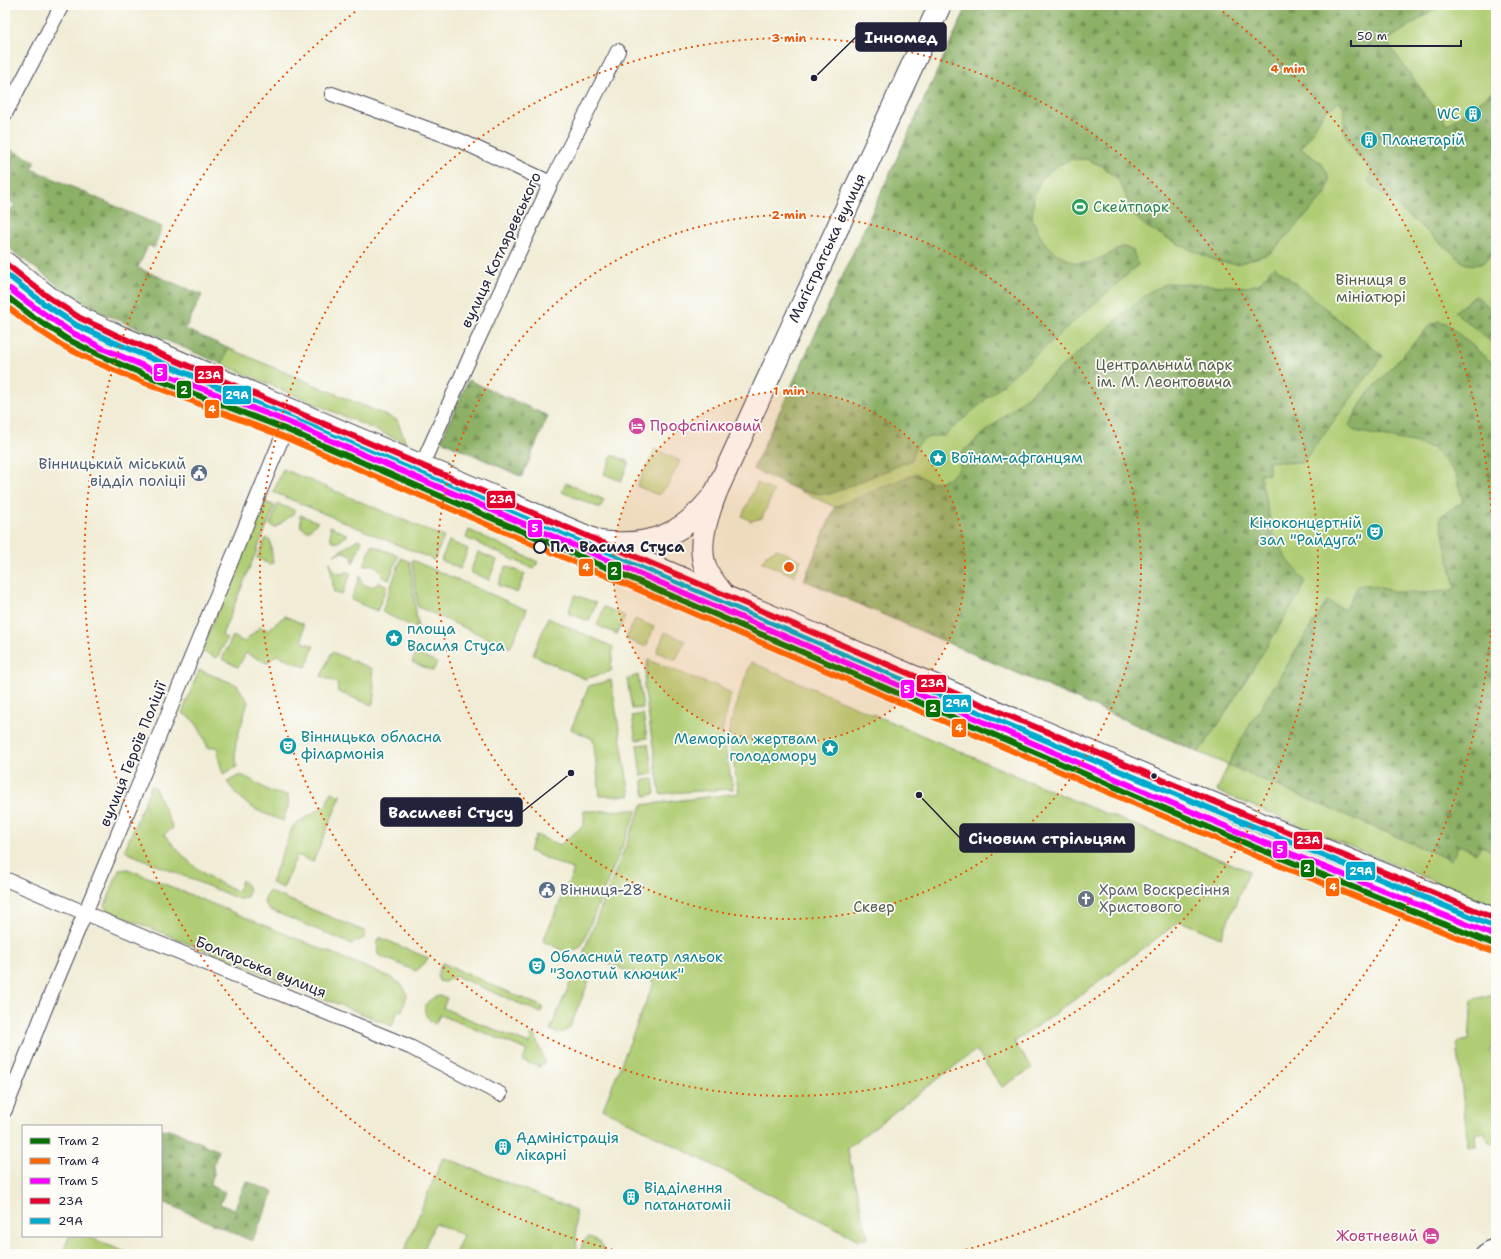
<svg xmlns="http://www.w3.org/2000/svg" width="1501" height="1259" font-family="'Shantell Sans',sans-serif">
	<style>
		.green { fill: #b0cd74; stroke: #697858 }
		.forest { fill: url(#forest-firs); stroke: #576950 }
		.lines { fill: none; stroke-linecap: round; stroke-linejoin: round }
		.street-casing { stroke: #414052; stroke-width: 16 }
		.secondary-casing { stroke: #414052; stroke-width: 22 }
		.primary-casing { stroke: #414052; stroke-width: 24 }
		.street { stroke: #fff; stroke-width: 14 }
		.secondary { stroke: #fff; stroke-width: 20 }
		.primary { stroke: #fff; stroke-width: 22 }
		.bus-1-casing { stroke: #fdfcf7; stroke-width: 9 }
		.bus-2-casing { stroke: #fdfcf7; stroke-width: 9 }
		.bus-1 { stroke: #e4002b; stroke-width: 6 }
		.bus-2 { stroke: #00a9ce; stroke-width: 6 }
		.tram-1-casing { stroke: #fdfcf7; stroke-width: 9 }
		.tram-2-casing { stroke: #fdfcf7; stroke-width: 9 }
		.tram-3-casing { stroke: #fdfcf7; stroke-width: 9 }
		.tram-1 { stroke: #077000; stroke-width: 6 }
		.tram-2 { stroke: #f60; stroke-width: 6 }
		.tram-3 { stroke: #fb00ff; stroke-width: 6 }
		.ring { fill: none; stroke: #e8590c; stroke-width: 2; stroke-dasharray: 2 4 }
		.stop-dot { fill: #fdfcf7; stroke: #22223b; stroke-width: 2 }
		.bus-dot { fill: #22223b; stroke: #fdfcf7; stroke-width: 1.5 }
		.labels { text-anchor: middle; stroke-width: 3.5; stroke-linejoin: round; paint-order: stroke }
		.culture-label { font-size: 15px; fill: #0d838f; stroke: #fdfcf7; text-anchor: start }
		.leisure-label { font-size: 15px; fill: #27864d; stroke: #fdfcf7; text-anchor: start }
		.street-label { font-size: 15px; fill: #22223b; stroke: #fdfcf7 }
		.park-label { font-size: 15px; fill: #545e4f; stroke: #fdfcf7 }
		.hotel-label { font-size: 15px; fill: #b23c85; stroke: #fdfcf7; text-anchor: start }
		.service-label { font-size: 15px; fill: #4e5e75; stroke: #fdfcf7; text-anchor: end }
		.stop-label { font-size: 15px; font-weight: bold; fill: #22223b; stroke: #fdfcf7; text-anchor: start }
		.worship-label { font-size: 15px; fill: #5b616d; stroke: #fdfcf7; text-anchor: start }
		.centre { fill: #e8590c; stroke: #fdfcf7; stroke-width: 2 }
		.ring-label { font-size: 12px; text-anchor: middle; font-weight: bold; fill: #e8590c; stroke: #fdfcf7; stroke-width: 3.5; stroke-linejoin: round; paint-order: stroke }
		.leader { fill: none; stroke: #22223b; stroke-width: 1.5 }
		.callout-dot { fill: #22223b; stroke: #fdfcf7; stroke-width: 1.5 }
		.callout { fill: #22223b; stroke: #22223b; stroke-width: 1.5 }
		.callout-label { font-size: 16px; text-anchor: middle; font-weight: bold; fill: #fff }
		.line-badge { stroke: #fdfcf7; stroke-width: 1.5 }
		.badge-label { font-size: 11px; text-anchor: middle; font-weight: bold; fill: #fff }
	</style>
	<defs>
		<pattern id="forest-firs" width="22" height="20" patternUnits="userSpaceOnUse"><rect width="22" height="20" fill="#8cb066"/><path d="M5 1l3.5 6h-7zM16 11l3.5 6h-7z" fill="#728f55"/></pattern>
	</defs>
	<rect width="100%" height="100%" fill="#fdfcf7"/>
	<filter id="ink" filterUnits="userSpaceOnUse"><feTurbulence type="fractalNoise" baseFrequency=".025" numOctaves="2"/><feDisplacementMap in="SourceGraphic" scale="8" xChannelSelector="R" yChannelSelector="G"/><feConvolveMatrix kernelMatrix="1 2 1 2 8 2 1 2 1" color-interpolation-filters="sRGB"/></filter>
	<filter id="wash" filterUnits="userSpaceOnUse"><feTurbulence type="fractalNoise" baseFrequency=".012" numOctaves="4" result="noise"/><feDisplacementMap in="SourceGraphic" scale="16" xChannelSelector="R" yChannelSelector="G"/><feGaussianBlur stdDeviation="0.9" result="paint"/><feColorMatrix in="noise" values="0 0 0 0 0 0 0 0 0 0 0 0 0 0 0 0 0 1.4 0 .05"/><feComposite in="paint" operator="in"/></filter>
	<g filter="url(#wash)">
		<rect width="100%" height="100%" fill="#f0ecd5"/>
		<!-- green -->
		<g class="green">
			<path d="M968,5H1496V907L1217,791L1228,765L804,580L835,507L753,469Z"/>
			<path d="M228,348L397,420L406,443L222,364Z"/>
			<path d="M655,449L680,461L668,485L658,495L637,486Z"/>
			<path d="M612,455L629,462L621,481L604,474Z"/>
			<path d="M283,469L444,537L434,560L273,492Z"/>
			<path d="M566,483L604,500L600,508L562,492Z"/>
			<path d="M757,483L774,491L762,518L751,521L742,516Z"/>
			<path d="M263,501L275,506L222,635L227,639L217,658L201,651Z"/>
			<path d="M278,504L294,510V513L275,528L270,525Z"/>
			<path d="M300,515L318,522L308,531L301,527Z"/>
			<path d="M330,526L348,535L337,543L331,540Z"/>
			<path d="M469,530L538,562L534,569L466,538Z"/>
			<path d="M266,538L270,540L273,563L269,564L257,558Z"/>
			<path d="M358,539L362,541L353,563L352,556C346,551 342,551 334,555Z"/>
			<path d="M449,541L468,549L460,569L441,560Z"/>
			<path d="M372,545L398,556L389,580L382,577C381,567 374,562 364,566Z"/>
			<path d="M777,549L801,560L794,576L762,562L766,555Z"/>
			<path d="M478,552L497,560L489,580L470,572Z"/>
			<path d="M401,558L410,562L418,629L382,612Z"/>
			<path d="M412,560L527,610L510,648L418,607Z"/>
			<path d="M330,562C333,571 338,577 347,572L351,573L342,595L334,592Z"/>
			<path d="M506,566L525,574L517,593L498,585Z"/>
			<path d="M360,576L362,583C369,588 373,588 379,582L387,586L377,611L351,600Z"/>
			<path d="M575,595L596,603L589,621L568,613Z"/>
			<path d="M604,607L625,616L617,634L597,625Z"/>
			<path d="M285,616L303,624V642L314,646L306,667L277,655L267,663L246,653L238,667L222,659L233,636L244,642L260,627L268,630Z"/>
			<path d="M548,618L613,647L611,671L585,679L533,655Z"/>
			<path d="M635,619L654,627L646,647L626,639Z"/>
			<path d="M665,632L685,641L676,660L657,652Z"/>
			<path d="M332,652L372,669L375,697L372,705L338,692L337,683L321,676Z"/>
			<path d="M416,653L437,663L433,671L412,662Z"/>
			<path d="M648,660L709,684L717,685L731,694L722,732L733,789C708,791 684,791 660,794L644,685Z"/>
			<path d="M751,662L1087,806L1249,871L1221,938L1180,921L1067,1005L1014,1042L1032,1068L1002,1087L976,1050L847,1148L868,1238L859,1240L603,1109L654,982L583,953L642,805L739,793L728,734L741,690Z"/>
			<path d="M199,670L237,685L248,702L236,742L235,752L237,767L223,774L219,760L217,747L208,748C201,732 198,720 182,713Z"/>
			<path d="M638,675L643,708L632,709L627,679Z"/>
			<path d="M611,680L630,796H600L593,739L571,729L589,686Z"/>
			<path d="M643,714L647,738L636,740L632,716Z"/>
			<path d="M648,744L653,774L641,776L637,745Z"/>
			<path d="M240,775C260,781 264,794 288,795L289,803L283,821C255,810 245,807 227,782Z"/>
			<path d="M653,779L655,794L645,796L642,781Z"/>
			<path d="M151,786L155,788L173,828L164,834C187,862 204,878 238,891L242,880C249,886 251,890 246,898L239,899L128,853L125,849Z"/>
			<path d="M331,792L341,796L313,862L297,855L283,888L271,883L293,826L326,805Z"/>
			<path d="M637,810L581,947L568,953L543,941L574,870L529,851L536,835L560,845L584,825V811Z"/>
			<path d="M128,869L392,978L403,986L407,995L402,1011L398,1010L392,1026L108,911L105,906L119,870Z"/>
			<path d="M268,891L366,932L364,938L351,944L268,909L264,901Z"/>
			<path d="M379,937L428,958L425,963L416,971L378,955L377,943Z"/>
			<path d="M442,963L543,1007L541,1013L456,976L444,982L439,981L437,975Z"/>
			<path d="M574,974L589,981L570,1027C563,1034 559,1034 550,1030Z"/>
			<path d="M1496,993V1042L1489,1052L1496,1056V1145L1488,1141L1486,1132L1475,1134L1476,1146H1468L1457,1042L1469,1040L1472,1000Z"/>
			<path d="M441,996L447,998L443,1008L529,1044L532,1034L534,1035L545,1061L544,1064L539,1067L523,1061L527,1050L440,1015L435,1024C419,1015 422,998 441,996Z"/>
			<path d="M443,1157L575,1210L577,1254H455L463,1235L435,1223L422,1254H403Z"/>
			<path d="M69,1236H86L130,1254H62Z"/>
			<path d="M589,1237C599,1240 604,1244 603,1254H581C581,1247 582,1240 589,1237Z"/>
		</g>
		<!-- forest -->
		<g class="forest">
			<path d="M968,5H1110L1115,10L1127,13L1132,5H1441L1386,41L1447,125L1496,90V250C1485,262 1481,268 1464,263L1368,181L1372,169L1357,155L1346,137L1344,131V107L1339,102L1325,111L1301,149L1321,163L1327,172L1329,182L1325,195L1271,253L1238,264L1219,262L1182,246L1145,226L1136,217L1130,207L1124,191L1117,178L1102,166L1086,159H1071L1055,167L1042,178L1034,194L1032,219L1043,241L1056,253L1075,263H1089L1106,256L1122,247L1132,249L1138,265L944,436C926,435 915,441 912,460L830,494C801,495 779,481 753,469Z"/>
			<path d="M5,147L35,161L32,169L162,227L154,248L148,245L138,268L202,295L185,329L228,348L222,364L95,310L76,299L5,245V216L15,205L5,198Z"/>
			<path d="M1274,266L1383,356L1302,463L1269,461V474H1260L1272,530L1285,556L1306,583L1220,722L1199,752L804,580L835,507L917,473C921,477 926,481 933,482C945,483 959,474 961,462C962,459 961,455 961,453L1149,292L1168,283L1247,287L1259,284Z"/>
			<path d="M1475,295L1496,313V346L1455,312Z"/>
			<path d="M1438,321L1446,323L1496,366V852L1481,846L1477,853L1459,845L1451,860L1228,765L1243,736L1327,601L1345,610L1358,586C1371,582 1380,589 1393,591C1414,595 1435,593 1455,589L1440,520L1441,516L1463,502L1456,475L1446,462L1432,448L1413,442L1355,431L1349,425L1365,397L1429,326Z"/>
			<path d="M468,380L548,416L522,477L441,440Z"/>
			<path d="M161,1129L172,1130L219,1151L213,1166L214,1174L209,1185L225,1192L220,1204L234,1210L246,1181L274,1192L252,1241L161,1201Z"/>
		</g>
	</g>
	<g filter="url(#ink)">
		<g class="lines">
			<defs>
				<g id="street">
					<path d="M332,94L461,141L551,183"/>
					<path d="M5,114L62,5"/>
					<path d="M421,467L474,348L551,183L618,51"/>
					<path d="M5,879L85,913L410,1047L500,1094"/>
					<path d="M5,1110L46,1006L147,765L293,411"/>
				</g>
				<g id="secondary">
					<path d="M601,543L1268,826L1496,919"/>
					<path d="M1486,1254L1496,1248"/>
				</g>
				<g id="primary">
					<path d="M5,263L48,297L80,318L116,335L599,542C651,548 685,535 716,492"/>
					<path d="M724,596C719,588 712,581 708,573C695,549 707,516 716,492L940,5"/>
				</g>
			</defs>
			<!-- street casing -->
			<use href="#street" class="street-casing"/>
			<!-- secondary casing -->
			<use href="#secondary" class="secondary-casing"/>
			<!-- primary casing -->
			<use href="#primary" class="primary-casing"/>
			<!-- street -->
			<use href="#street" class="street"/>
			<!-- secondary -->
			<use href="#secondary" class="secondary"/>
			<!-- primary -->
			<use href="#primary" class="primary"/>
			<defs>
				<path id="bus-1" d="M5,263L48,297L80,318L116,335L978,703L1496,919"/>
				<path id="bus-2" d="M5,273L43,303L76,325L113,342L975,711L1493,926"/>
			</defs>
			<!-- bus-1 casing -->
			<use href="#bus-1" class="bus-1-casing"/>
			<!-- bus-2 casing -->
			<use href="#bus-2" class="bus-2-casing"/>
			<!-- bus-1 -->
			<use href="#bus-1" class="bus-1"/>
			<!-- bus-2 -->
			<use href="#bus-2" class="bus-2"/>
			<defs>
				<path id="tram-1" d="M5,295L32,316L67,339L99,355L143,374L285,429L1259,849L1496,945"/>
				<path id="tram-2" d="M5,305L28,323L63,346L95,362L140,381L282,436L1256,856L1493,952"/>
				<path id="tram-3" d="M10,289L37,309L71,332L102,348L146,367L288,422L1262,842L1496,936"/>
			</defs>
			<!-- tram-1 casing -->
			<use href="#tram-1" class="tram-1-casing"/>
			<!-- tram-2 casing -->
			<use href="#tram-2" class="tram-2-casing"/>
			<!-- tram-3 casing -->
			<use href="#tram-3" class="tram-3-casing"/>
			<!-- tram-1 -->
			<use href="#tram-1" class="tram-1"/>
			<!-- tram-2 -->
			<use href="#tram-2" class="tram-2"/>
			<!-- tram-3 -->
			<use href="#tram-3" class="tram-3"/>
		</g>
	</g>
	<!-- distance rings -->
	<circle cx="789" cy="567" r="176" fill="#e8590c" fill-opacity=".12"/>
	<g class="ring">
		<circle cx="789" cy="567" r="176"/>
		<circle cx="789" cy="567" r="352"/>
		<circle cx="789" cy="567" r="529"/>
		<path d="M630 1254A705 705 0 0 1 360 8M1218 8A705 705 0 0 1 948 1254"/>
	</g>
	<!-- icons -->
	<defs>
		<symbol id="building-disc" viewBox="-11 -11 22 22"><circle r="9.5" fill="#0f9aa8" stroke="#fdfcf7"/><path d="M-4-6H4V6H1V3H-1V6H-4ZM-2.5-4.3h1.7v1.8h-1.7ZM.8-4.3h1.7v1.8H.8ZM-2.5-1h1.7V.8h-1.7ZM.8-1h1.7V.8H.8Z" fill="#fff"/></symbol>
		<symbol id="stadium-disc" viewBox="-11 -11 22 22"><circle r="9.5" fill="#2e9e5b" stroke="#fdfcf7"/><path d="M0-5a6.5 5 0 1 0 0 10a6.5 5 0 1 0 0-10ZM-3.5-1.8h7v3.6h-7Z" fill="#fff"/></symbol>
		<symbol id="hotel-disc" viewBox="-11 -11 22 22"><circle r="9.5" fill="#d1479c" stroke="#fdfcf7"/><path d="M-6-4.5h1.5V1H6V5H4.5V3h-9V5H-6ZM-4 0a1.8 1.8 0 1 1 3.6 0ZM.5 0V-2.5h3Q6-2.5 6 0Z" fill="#fff"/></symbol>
		<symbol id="sight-disc" viewBox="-11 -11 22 22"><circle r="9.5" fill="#0f9aa8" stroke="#fdfcf7"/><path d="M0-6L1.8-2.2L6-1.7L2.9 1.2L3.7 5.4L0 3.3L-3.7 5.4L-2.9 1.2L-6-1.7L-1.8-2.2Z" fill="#fff"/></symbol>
		<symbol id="civic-disc" viewBox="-11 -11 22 22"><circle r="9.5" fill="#5c6f8a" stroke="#fdfcf7"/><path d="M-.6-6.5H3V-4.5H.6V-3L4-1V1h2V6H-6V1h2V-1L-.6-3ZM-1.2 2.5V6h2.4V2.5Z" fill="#fff"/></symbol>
		<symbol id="theatre-disc" viewBox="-11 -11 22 22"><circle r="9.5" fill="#0f9aa8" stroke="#fdfcf7"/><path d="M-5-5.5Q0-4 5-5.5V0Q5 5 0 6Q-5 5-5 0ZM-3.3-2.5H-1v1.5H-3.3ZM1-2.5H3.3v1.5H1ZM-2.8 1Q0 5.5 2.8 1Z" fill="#fff"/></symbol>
		<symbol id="church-disc" viewBox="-11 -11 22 22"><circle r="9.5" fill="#6b7280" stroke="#fdfcf7"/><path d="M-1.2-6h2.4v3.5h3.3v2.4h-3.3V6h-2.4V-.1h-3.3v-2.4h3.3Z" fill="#fff"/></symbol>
	</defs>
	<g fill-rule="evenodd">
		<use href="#building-disc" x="1463" y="104" width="20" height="20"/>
		<use href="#building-disc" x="1359" y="130" width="20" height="20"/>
		<use href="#stadium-disc" x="1070" y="197" width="20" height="20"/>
		<use href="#hotel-disc" x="627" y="416" width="20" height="20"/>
		<use href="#sight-disc" x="928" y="448" width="20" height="20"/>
		<use href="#civic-disc" x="189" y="463" width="20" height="20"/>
		<use href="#theatre-disc" x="1365" y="522" width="20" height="20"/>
		<use href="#sight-disc" x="384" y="628" width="20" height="20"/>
		<use href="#theatre-disc" x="278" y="736" width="20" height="20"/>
		<use href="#sight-disc" x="820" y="738" width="20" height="20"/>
		<use href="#civic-disc" x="537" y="880" width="20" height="20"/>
		<use href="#church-disc" x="1076" y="889" width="20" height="20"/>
		<use href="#theatre-disc" x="527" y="956" width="20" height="20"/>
		<use href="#building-disc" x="493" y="1137" width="20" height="20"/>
		<use href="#building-disc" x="621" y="1187" width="20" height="20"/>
		<use href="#hotel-disc" x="1421" y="1226" width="20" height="20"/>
	</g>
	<!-- markers -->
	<circle class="stop-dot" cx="540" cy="547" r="6"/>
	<circle class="bus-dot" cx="1154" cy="776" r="3.5"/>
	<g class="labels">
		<!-- culture labels -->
		<g class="culture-label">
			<text x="1460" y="119" text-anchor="end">WC</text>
			<text x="1382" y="145">Планетарій</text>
			<text x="951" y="463">Воїнам-афганцям</text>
			<text x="1362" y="528" text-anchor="end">Кіноконцертній<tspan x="1362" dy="17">зал "Райдуга"</tspan></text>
			<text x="407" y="634">площа<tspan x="407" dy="17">Василя Стуса</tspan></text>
			<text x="301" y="742">Вінницька обласна<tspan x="301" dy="17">філармонія</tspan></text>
			<text x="817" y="744" text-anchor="end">Меморіал жертвам<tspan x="817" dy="17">голодомору</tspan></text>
			<text x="550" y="962">Обласний театр ляльок<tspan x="550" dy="17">"Золотий ключик"</tspan></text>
			<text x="516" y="1143">Адміністрація<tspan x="516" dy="17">лікарні</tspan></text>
			<text x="644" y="1193">Відділення<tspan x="644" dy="17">патанатоміі</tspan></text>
		</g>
		<!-- leisure labels -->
		<g class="leisure-label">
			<text x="1093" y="212">Скейтпарк</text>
		</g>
		<!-- street labels -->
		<g class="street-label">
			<text transform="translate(827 248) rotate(-65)" y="5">Магістратська вулиця</text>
			<text transform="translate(501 250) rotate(-65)" y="5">вулиця Котляревського</text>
			<text transform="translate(133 754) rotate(-68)" y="5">вулиця Героїв Поліції</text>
			<text transform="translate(261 967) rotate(22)" y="5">Болгарська вулиця</text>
		</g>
		<!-- park labels -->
		<g class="park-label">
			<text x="1371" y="285">Вінниця в<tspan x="1371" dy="17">мініатюрі</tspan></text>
			<text x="1164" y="370">Центральний парк<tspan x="1164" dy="17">ім. М. Леонтовича</tspan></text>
			<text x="874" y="912">Сквер</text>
		</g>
		<!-- hotel labels -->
		<g class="hotel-label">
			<text x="650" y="431">Профспілковий</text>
			<text x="1418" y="1241" text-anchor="end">Жовтневий</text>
		</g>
		<!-- service labels -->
		<g class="service-label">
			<text x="186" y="469">Вінницький міський<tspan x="186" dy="17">відділ поліціі</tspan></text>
			<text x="560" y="895" text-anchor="start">Вінниця-28</text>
		</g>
		<!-- stop labels -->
		<g class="stop-label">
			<text x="550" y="552">Пл. Василя Стуса</text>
		</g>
		<!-- worship labels -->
		<g class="worship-label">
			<text x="1099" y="895">Храм Воскресіння<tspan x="1099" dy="17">Христового</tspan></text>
		</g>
	</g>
	<circle cx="789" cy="567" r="6" class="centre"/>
	<g class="ring-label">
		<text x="789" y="42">3 min</text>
		<text x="1288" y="73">4 min</text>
		<text x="789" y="219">2 min</text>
		<text x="789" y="395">1 min</text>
	</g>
	<!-- callouts -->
	<path class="leader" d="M814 78L856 37M571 773L522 812M919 795L960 838"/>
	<g class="callout-dot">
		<circle cx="814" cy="78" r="4"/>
		<circle cx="571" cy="773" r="4"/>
		<circle cx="919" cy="795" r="4"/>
	</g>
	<g class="callout">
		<rect x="856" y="23" width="90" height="28" rx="4"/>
		<rect x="381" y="798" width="141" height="28" rx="4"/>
		<rect x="960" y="824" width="174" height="28" rx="4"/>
	</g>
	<g class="callout-label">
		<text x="901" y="43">Інномед</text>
		<text x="451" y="818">Василеві Стусу</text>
		<text x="1047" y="844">Січовим стрільцям</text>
	</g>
	<g class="line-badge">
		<rect x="153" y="363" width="15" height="19" rx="4" fill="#fb00ff"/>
		<rect x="194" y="365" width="30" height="19" rx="4" fill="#e4002b"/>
		<rect x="176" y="380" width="16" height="19" rx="4" fill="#077000"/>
		<rect x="222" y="385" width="30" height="20" rx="4" fill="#00a9ce"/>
		<rect x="204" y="399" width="16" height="20" rx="4" fill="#f60"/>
		<rect x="486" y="490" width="30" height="19" rx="4" fill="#e4002b"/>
		<rect x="527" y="519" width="16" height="19" rx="4" fill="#fb00ff"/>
		<rect x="578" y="558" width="16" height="19" rx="4" fill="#f60"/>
		<rect x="607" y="561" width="15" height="20" rx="4" fill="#077000"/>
		<rect x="916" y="674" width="31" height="19" rx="4" fill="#e4002b"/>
		<rect x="900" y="679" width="15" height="20" rx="4" fill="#fb00ff"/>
		<rect x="942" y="694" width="30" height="19" rx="4" fill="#00a9ce"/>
		<rect x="925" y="699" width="16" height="19" rx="4" fill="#077000"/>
		<rect x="951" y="718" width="16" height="20" rx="4" fill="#f60"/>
		<rect x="1293" y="831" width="30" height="19" rx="4" fill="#e4002b"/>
		<rect x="1272" y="840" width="16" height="19" rx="4" fill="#fb00ff"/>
		<rect x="1300" y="859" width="15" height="19" rx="4" fill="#077000"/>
		<rect x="1345" y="861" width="31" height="20" rx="4" fill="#00a9ce"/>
		<rect x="1325" y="877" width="15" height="20" rx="4" fill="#f60"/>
	</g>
	<g class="badge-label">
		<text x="160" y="376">5</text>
		<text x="209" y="379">23А</text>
		<text x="184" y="394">2</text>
		<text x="237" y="399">29А</text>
		<text x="212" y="413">4</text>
		<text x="501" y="503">23А</text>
		<text x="535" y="532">5</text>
		<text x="586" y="571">4</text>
		<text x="614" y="575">2</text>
		<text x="932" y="687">23А</text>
		<text x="907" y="693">5</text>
		<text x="957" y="707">29А</text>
		<text x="933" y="712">2</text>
		<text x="959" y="732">4</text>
		<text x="1308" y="844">23А</text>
		<text x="1280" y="853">5</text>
		<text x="1307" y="872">2</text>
		<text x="1361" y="875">29А</text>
		<text x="1333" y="891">4</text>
	</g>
	<!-- margin -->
	<rect width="1501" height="1259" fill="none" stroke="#fdfcf7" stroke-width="20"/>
	<!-- legend -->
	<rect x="22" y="1125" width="140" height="112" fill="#fdfcf7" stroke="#a5a5ac"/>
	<rect x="30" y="1138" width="20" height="6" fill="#077000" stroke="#a5a5ac"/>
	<text x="58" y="1145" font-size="12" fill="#22223b">Tram 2</text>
	<rect x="30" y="1158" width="20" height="6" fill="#ff6600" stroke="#a5a5ac"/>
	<text x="58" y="1165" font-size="12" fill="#22223b">Tram 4</text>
	<rect x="30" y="1178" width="20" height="6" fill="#fb00ff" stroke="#a5a5ac"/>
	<text x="58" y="1185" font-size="12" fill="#22223b">Tram 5</text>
	<rect x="30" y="1198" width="20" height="6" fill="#e4002b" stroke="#a5a5ac"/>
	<text x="58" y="1205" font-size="12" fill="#22223b">23А</text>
	<rect x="30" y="1218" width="20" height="6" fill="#00a9ce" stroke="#a5a5ac"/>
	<text x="58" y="1225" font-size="12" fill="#22223b">29А</text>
	<!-- scale -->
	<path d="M1351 40v6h110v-6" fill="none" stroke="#22223b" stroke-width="2"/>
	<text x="1357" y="40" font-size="12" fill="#22223b" stroke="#fdfcf7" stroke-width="3" paint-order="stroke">50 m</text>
</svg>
